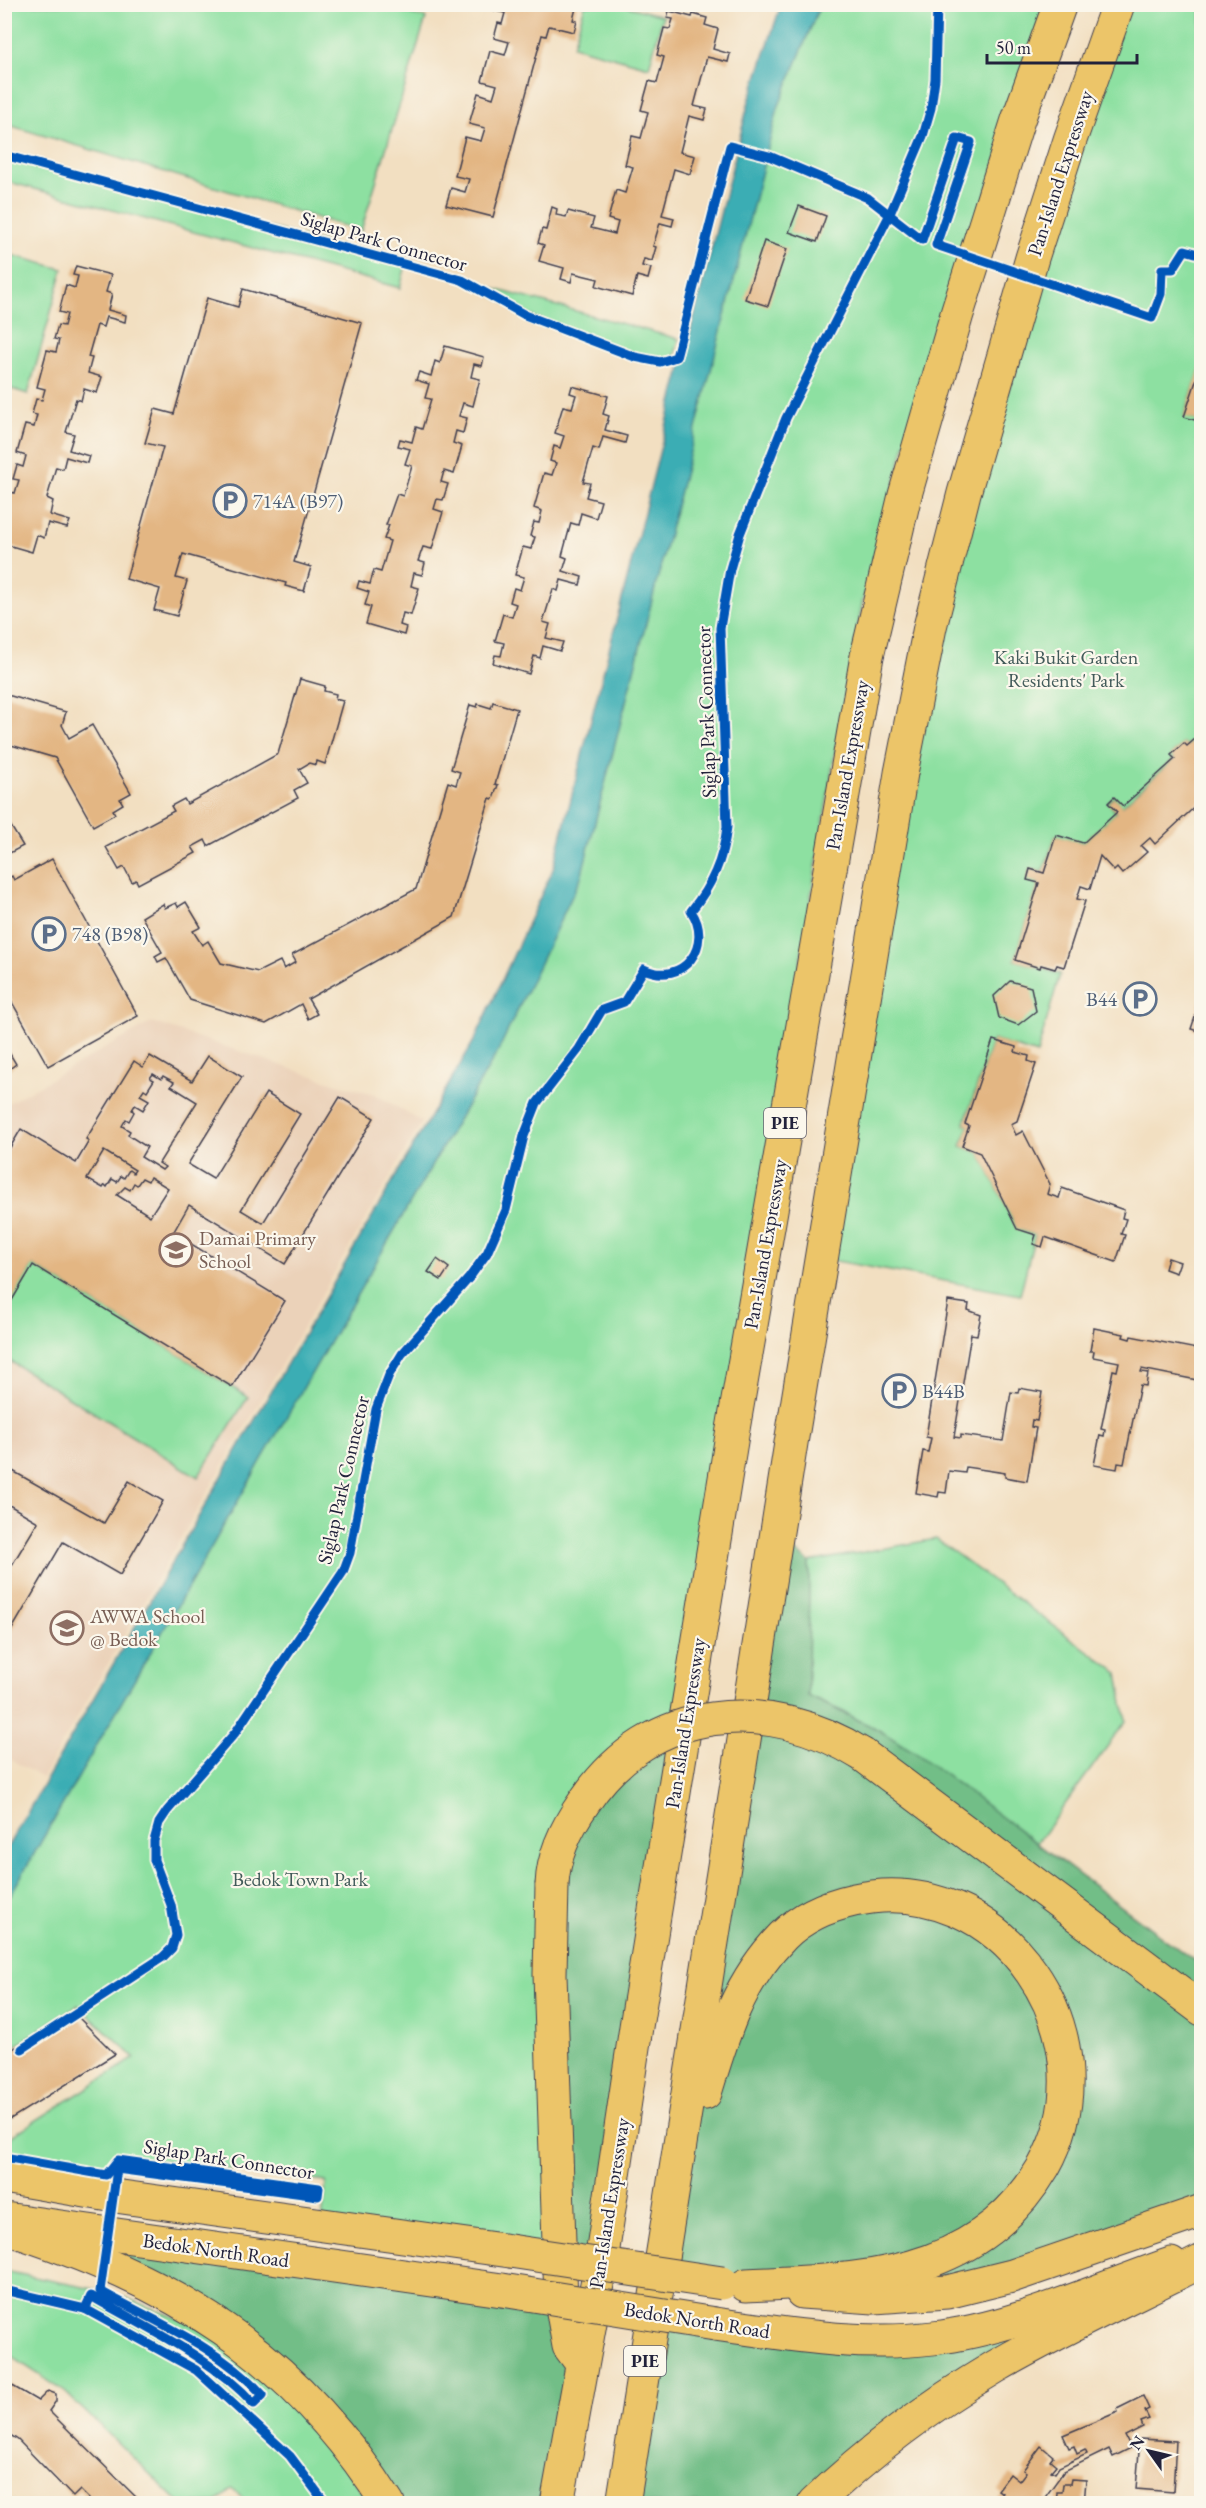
<svg xmlns="http://www.w3.org/2000/svg" width="1206" height="2508" font-family="'EB Garamond',serif">
	<style>
		.built { fill: #ebd2b9 }
		.green { fill: #8de0a1; stroke: #58816e; stroke-width: 1.5 }
		.forest { fill: #72be87; stroke: #4a7061; stroke-width: 1.5 }
		.water { fill: #3badb4; stroke: #2e6878; stroke-width: 1.5 }
		.building { fill: #e3b683; fill-rule: evenodd }
		.lines { fill: none; stroke-linecap: round; stroke-linejoin: round }
		.primary-casing { stroke: #413e4f; stroke-width: 35 }
		.motorway-casing { stroke: #413e4f; stroke-width: 35 }
		.primary { stroke: #ecc569; stroke-width: 33 }
		.motorway { stroke: #ecc569; stroke-width: 33 }
		.primary-bridge-casing { stroke: #413e4f; stroke-width: 35; stroke-linecap: butt }
		.motorway-bridge-casing { stroke: #413e4f; stroke-width: 35; stroke-linecap: butt }
		.primary-bridge { stroke: #ecc569; stroke-width: 33 }
		.motorway-bridge { stroke: #ecc569; stroke-width: 33 }
		.cycleway-casing { stroke: #fbf7ec; stroke-width: 13 }
		.cycleway { stroke: #0057b8; stroke-width: 9 }
		.labels { text-anchor: middle; stroke-width: 4.5; stroke-linejoin: round; paint-order: stroke }
		.shield { fill: #fbf7ec; stroke: #636270; stroke-width: 1.5 }
		.shield-label { font-size: 18px; font-weight: bold; fill: #22223b }
		.street-label { font-size: 20px; fill: #22223b; stroke: #fbf7ec }
		.service-label { font-size: 20px; fill: #4e5e75; stroke: #fbf7ec; text-anchor: start }
		.park-label { font-size: 20px; fill: #425b5a; stroke: #fbf7ec }
		.education-label { font-size: 20px; fill: #785e54; stroke: #fbf7ec; text-anchor: start }
	</style>
	<rect width="100%" height="100%" fill="#fbf7ec"/>
	<filter id="ink" filterUnits="userSpaceOnUse"><feTurbulence type="fractalNoise" baseFrequency=".0167" numOctaves="2"/><feDisplacementMap in="SourceGraphic" scale="12" xChannelSelector="R" yChannelSelector="G"/><feConvolveMatrix kernelMatrix="1 2 1 2 8 2 1 2 1" color-interpolation-filters="sRGB"/></filter>
	<filter id="wash" filterUnits="userSpaceOnUse"><feTurbulence type="fractalNoise" baseFrequency=".008" numOctaves="4" result="noise"/><feDisplacementMap in="SourceGraphic" scale="24" xChannelSelector="R" yChannelSelector="G"/><feGaussianBlur stdDeviation="1.35" result="paint"/><feColorMatrix in="noise" values="0 0 0 0 0 0 0 0 0 0 0 0 0 0 0 0 0 1.4 0 .05"/><feComposite in="paint" operator="in"/></filter>
	<g filter="url(#wash)">
		<rect width="100%" height="100%" fill="#f2dfc1"/>
		<!-- built -->
		<path class="built" d="M152,1022L337,1084L375,1094L422,1122L42,1778L5,1756V1105Z"/>
		<!-- green -->
		<g class="green">
			<path d="M380,5L426,18L361,231L5,124V5Z"/>
			<path d="M585,5H622L663,16L649,67L573,46Z"/>
			<path d="M820,5H1047L904,448L863,599L839,728L674,1721L551,2253L322,2221L326,2182L116,2155L106,2168L5,2151V2146L13,2135L135,2058L78,2005L5,2053V1904L498,1051L581,877L778,108Z"/>
			<path d="M1126,5H1201L1202,364L1184,416L1201,422V733L1187,746L1184,743L1171,755L1174,759L1122,806L1114,797L1108,802L1116,813L1083,843L1056,835L1043,872L1030,869L1027,879L1039,883L1015,960L1060,974L1037,1054L993,1040L964,1124L969,1126L961,1146L980,1153L1017,1229L1035,1235L1020,1295L825,1259L935,626Z"/>
			<path d="M5,155L406,265L400,288L5,181Z"/>
			<path d="M4,253L63,269L28,394L5,387Z"/>
			<path d="M465,281L679,339L675,355C663,363 649,360 636,356L526,314Z"/>
			<path d="M33,1265L248,1397L198,1477L5,1358L4,1312Z"/>
			<path d="M936,1539L1118,1673L1126,1721L1036,1844L915,1753L846,1713L808,1696L809,1562Z"/>
			<path d="M4,2271L113,2293L213,2332L318,2424L369,2503H248L232,2489L216,2503H180L65,2392L5,2352Z"/>
		</g>
		<!-- forest -->
		<g class="forest">
			<path d="M776,1536L809,1562L808,1696L879,1730L916,1753L1201,1966V2211L974,2286L660,2273Z"/>
			<path d="M684,1730L601,2262L560,2256L550,1974L577,1813Z"/>
			<path d="M105,2234L561,2301L569,2346L556,2503H388L341,2437L126,2272Z"/>
			<path d="M653,2314L778,2333L1020,2318L1027,2349L814,2503L623,2504Z"/>
		</g>
		<!-- water -->
		<path class="water" d="M781,5H820L778,108L581,877L498,1051L5,1904V1851L475,1039L553,869L749,101Z"/>
		<g id="blocks">
			<!-- building -->
			<g class="building">
				<path d="M496,4H577L573,20L577,21L574,32L549,26L546,36L542,35L493,217L446,205L451,188L465,192L469,179L455,176L465,137L481,141L485,128L469,124L478,93L493,98L497,85L482,81L490,51L505,55L509,42L494,38L498,23L502,24L505,13L495,11Z"/>
				<path d="M669,11L692,17L693,14L707,18L705,25L718,29L713,49L730,54L728,62L707,57L694,106L707,109L704,120L689,116L680,152L695,156L690,174L674,169L662,215L674,218L672,226L660,223L653,246L656,247L652,261L644,259L642,266L651,268L648,279L637,276L632,296L596,286L598,279L573,273L571,282L561,279L564,268L539,261L544,245L538,243L542,229L546,230L552,207L557,209L556,215L566,217L568,211L594,218L591,228L615,234L618,222L608,219L616,190L625,193L633,167L625,165L632,136L641,138L648,112L641,110L649,81L657,83L664,57L657,55L664,28L670,29L673,19L667,18Z"/>
				<path d="M799,206L826,216L817,242L789,232Z"/>
				<path d="M764,241L787,249L768,306L745,299Z"/>
				<path d="M76,266L111,275L106,292L112,294L108,310L126,315L125,322L106,317L103,327L97,325L88,357L92,358L88,373L102,377L97,393L84,389L81,401L76,399L66,432L74,434L69,450L89,456L87,463L66,457L63,469L56,467L47,498L53,501L50,515L70,521L67,528L48,523L44,538L37,535L32,552L4,544V496L6,491L15,493L19,480L13,479L17,465L23,467L26,456L17,453L25,425L34,427L37,415L32,414L36,399L42,400L45,389L37,387L47,350L56,352L59,340L54,339L58,325L64,326L67,314L59,312L66,285L75,288L78,276L73,275Z"/>
				<path d="M243,289L362,323L294,562L311,567L304,591L285,586L286,583L183,554L176,578L187,581L177,616L154,610L160,589L126,579L163,447L145,443L155,409L174,414L207,298L238,307Z"/>
				<path d="M445,346L484,357L482,366L474,364L471,377L480,379L473,406L463,403L459,416L467,418L463,433L456,431L453,443L462,446L454,474L444,471L441,482L448,484L443,500L437,499L434,509L443,512L432,549L423,547L418,561L425,563L422,575L414,573L411,586L419,588L411,615L403,613L400,625L406,627L404,635L366,624L371,607L365,605L369,592L357,588L359,581L370,584L374,570L381,572L390,541L384,539L389,525H386L397,494L403,496L412,466L405,464L410,449L398,446L400,439L412,442L416,427L422,429L431,399L425,398L429,384L416,380L419,372L431,376L435,361L440,363Z"/>
				<path d="M1201,366H1202V422L1184,417Z"/>
				<path d="M572,386L608,396L603,414L609,416L605,430L627,436L625,443L603,437L599,450L593,448L583,482L590,483L586,497L601,501L596,518L581,513L578,525L571,523L562,556L567,558L563,571L582,577L580,585L561,580L558,591L553,589L543,622L550,624L546,638L563,642L560,651L543,646L540,658L534,656L529,674L493,663L495,655L501,656L504,643L495,641L503,614L512,617L516,604L510,602L514,588L520,590L524,577L515,575L523,547L531,549L535,537L530,536L534,522L539,523L542,511L534,508L544,473L552,475L556,463L550,461L554,446L560,448L564,436L555,433L563,406L572,408L576,395L570,393Z"/>
				<path d="M300,679L325,686L324,691L336,694L335,699L343,701L325,764L317,761L316,765L309,763L299,769L307,783L294,790L298,798L208,846L205,840L192,847L196,853L138,884L136,880L132,882L124,867L119,870L106,847L174,811L171,806L184,799L187,804L278,754Z"/>
				<path d="M4,694L66,712L62,725L69,738L92,725L131,793L120,799L123,804L113,810L115,814L93,826L55,758L4,743Z"/>
				<path d="M493,702L517,709L495,784L498,785L493,799L490,798L454,917L308,999L317,1014L308,1019L301,1004L266,1024L190,1000L166,958L158,962L155,956L162,952L142,917L163,904L165,908L176,903L178,907L186,902L201,927L193,931L202,945L208,941L221,963L258,972L280,961L284,969L296,962L292,955L416,889L448,782L456,785L460,772L451,769L470,705L477,707L478,704L491,708Z"/>
				<path d="M1202,733L1200,791L1202,800L1155,844L1150,838L1141,846L1147,852L1122,874L1117,868L1114,871L1100,856L1090,889L1081,886L1077,899L1085,901L1064,967L1057,965L1055,969L1041,965L1040,968L1015,960L1039,883L1027,880L1030,869L1044,873L1056,835L1083,843L1117,812L1108,803L1114,797L1123,806L1175,759L1171,755L1184,743L1187,746Z"/>
				<path d="M4,815L23,846L4,856Z"/>
				<path d="M52,859L138,1016L48,1066L4,988V881L12,876L14,880Z"/>
				<path d="M1010,981L1031,987L1036,1011L1018,1025L999,1018L994,996Z"/>
				<path d="M1201,999H1202V1032L1191,1029Z"/>
				<path d="M993,1040L1016,1047L1015,1052L1029,1056L1028,1061L1036,1064L1017,1121L1011,1124L1016,1135L1023,1131L1050,1184L1047,1194L1059,1198L1062,1188L1124,1210L1122,1218L1126,1219L1121,1234L1125,1235L1116,1262L1045,1237L1042,1247L1033,1244L1036,1235L1017,1229L980,1153L962,1146L969,1126L965,1124Z"/>
				<path d="M4,1044L16,1064L4,1073Z"/>
				<path d="M150,1056L192,1081L208,1056L242,1077L188,1164L213,1179L266,1093L300,1114L241,1210L263,1223L340,1097L374,1118L285,1264L189,1205L173,1233L285,1301L232,1387L33,1265L5,1312V1156L21,1129L76,1163L89,1141L86,1139L134,1061L143,1067ZM153,1074L161,1079L163,1076L174,1082L171,1086L197,1102L159,1163L165,1167L162,1170L141,1157L147,1147L128,1135L130,1131L122,1126L126,1119L129,1121L134,1112L132,1110L135,1105L143,1110L149,1100L140,1095L144,1089L147,1091L154,1080L150,1078ZM104,1151L135,1170L133,1173L129,1170L124,1178L121,1176L117,1182L112,1179L107,1187L105,1185L103,1188L87,1179ZM150,1177L168,1188L150,1216L117,1195L125,1187L130,1190L134,1183L137,1185L142,1178L148,1181Z"/>
				<path d="M1168,1258L1180,1262L1176,1273L1165,1269Z"/>
				<path d="M437,1259L449,1268L441,1280L428,1272Z"/>
				<path d="M948,1301L969,1304L968,1310L981,1315L977,1335L971,1334L954,1437L961,1438V1435L1003,1441L1011,1392L1018,1393L1019,1388L1042,1392L1037,1421L1032,1420L1031,1427L1036,1428L1027,1481L1005,1477V1473L966,1467L965,1473L949,1471L946,1493L939,1492L938,1497L916,1493L923,1451L928,1452L931,1438L926,1437Z"/>
				<path d="M1094,1328L1124,1334L1123,1337L1130,1339L1131,1336L1202,1350V1381L1142,1369L1141,1372L1148,1373L1146,1386L1140,1385L1124,1464L1118,1463L1117,1469L1094,1465L1100,1435L1104,1436L1105,1430L1101,1429L1113,1370L1117,1371L1119,1362L1093,1357L1094,1351H1090Z"/>
				<path d="M4,1466L104,1523L129,1481L163,1501L120,1575L63,1542L4,1643V1578L38,1522L4,1502Z"/>
				<path d="M79,2018L115,2054L4,2123V2055L19,2045L24,2053Z"/>
				<path d="M4,2381L38,2401L48,2391L56,2394V2401L49,2411L139,2500L136,2504H85L89,2499L80,2490L73,2497L18,2440L4,2431Z"/>
				<path d="M1143,2396L1149,2409L1145,2411L1149,2419L1141,2422L1143,2427L1125,2436L1131,2448L1113,2457L1109,2449L1064,2471L1043,2500L1048,2504H1039L1034,2500L1031,2504H1003L998,2498L1002,2493L998,2490L1010,2474L1019,2481L1026,2472L1023,2470L1041,2446L1053,2456L1050,2460L1056,2465L1051,2471L1055,2473L1059,2467L1087,2454L1085,2450L1077,2454L1074,2446L1069,2448L1063,2435L1118,2412L1117,2409Z"/>
				<path d="M1140,2439L1176,2441L1173,2492L1136,2489Z"/>
				<path d="M1071,2479L1086,2480L1084,2504H1056L1057,2492H1062L1063,2484H1070Z"/>
				<path d="M1151,2499L1165,2500V2504H1151Z"/>
			</g>
		</g>
	</g>
	<g filter="url(#ink)">
		<use href="#blocks" fill-opacity="0" stroke="#413e4f" stroke-width="1.5"/>
		<g class="lines">
			<defs>
				<g id="primary">
					<path d="M4,2177L115,2196L510,2251"/>
					<path d="M5,2219L502,2290"/>
					<path d="M802,2292L874,2297L947,2292L1012,2276L1202,2211"/>
					<path d="M715,2324C787,2334 860,2347 933,2338C1012,2329 1096,2290 1171,2264"/>
				</g>
				<g id="motorway">
					<path d="M863,1755L1202,2009"/>
					<path d="M552,1885L550,1974L561,2301L569,2346L581,2362"/>
					<path d="M705,2093C723,2033 738,1982 783,1936C802,1917 827,1906 854,1900C1002,1867 1116,2037 1044,2166C1017,2212 981,2242 930,2261C872,2282 807,2282 746,2285"/>
					<path d="M4,2227C172,2281 292,2351 388,2504"/>
					<path d="M557,2504L601,2262L636,2027L732,1435L867,656L905,495L957,314L1018,120L1060,4"/>
					<path d="M623,2504L791,1443L901,773L930,627L964,493L1032,258L1070,140L1118,4"/>
					<path d="M814,2504C868,2452 931,2405 995,2367C1062,2328 1133,2296 1202,2261"/>
				</g>
			</defs>
			<!-- primary casing -->
			<use href="#primary" class="primary-casing"/>
			<!-- motorway casing -->
			<use href="#motorway" class="motorway-casing"/>
			<!-- primary -->
			<use href="#primary" class="primary"/>
			<!-- motorway -->
			<use href="#motorway" class="motorway"/>
			<defs>
				<g id="primary-bridge">
					<path d="M510,2251L722,2283"/>
					<path d="M502,2290L715,2324"/>
				</g>
				<path id="motorway-bridge" d="M552,1885C553,1855 568,1825 585,1801C651,1703 768,1695 863,1755"/>
			</defs>
			<!-- primary-bridge casing -->
			<use href="#primary-bridge" class="primary-bridge-casing"/>
			<!-- motorway-bridge casing -->
			<use href="#motorway-bridge" class="motorway-bridge-casing"/>
			<!-- primary-bridge -->
			<use href="#primary-bridge" class="primary-bridge"/>
			<!-- motorway-bridge -->
			<use href="#motorway-bridge" class="motorway-bridge"/>
			<defs>
				<g id="cycleway">
					<path d="M4,155L462,280L525,315L635,357L660,362L676,357L730,146L769,156L868,198L922,240L957,138L971,142L936,245L1152,318L1161,294L1162,269H1173L1185,250L1202,255"/>
					<path d="M22,2049L163,1957L172,1948L176,1935L171,1905L154,1860V1841L159,1823L167,1811L235,1733L343,1572L350,1553L376,1409L389,1375L402,1354L469,1278L487,1253L506,1210L524,1136L537,1103L579,1049L602,1010L624,1002L644,969C683,987 714,945 691,911C712,885 723,860 727,827L720,628L730,569L740,534L786,418L889,216L923,136L931,108L935,79L937,4"/>
					<path d="M4,2157L106,2175L118,2160L319,2188L318,2196L117,2169L100,2291C156,2322 220,2348 263,2395L254,2404C213,2358 144,2327 91,2296L85,2309L196,2370L290,2456L326,2504"/>
					<path d="M4,2290L85,2309"/>
				</g>
			</defs>
			<!-- cycleway casing -->
			<use href="#cycleway" class="cycleway-casing"/>
			<!-- cycleway -->
			<use href="#cycleway" class="cycleway"/>
		</g>
	</g>
	<!-- icons -->
	<defs>
		<symbol id="parking-ring" viewBox="-11 -11 22 22"><circle r="9.5" fill="#fbf7ec" stroke="#5c6f8a" stroke-width="1.5"/><path d="M-3.5-5.5H1a3.5 3.5 0 0 1 0 7H-1V5.5H-3.5ZM-1-3.4V-.6H.8a1.4 1.4 0 0 0 0-2.8Z" fill="#5c6f8a"/></symbol>
		<symbol id="school-ring" viewBox="-11 -11 22 22"><circle r="9.5" fill="#fbf7ec" stroke="#8d6e63" stroke-width="1.5"/><path d="M0-5L7-2L0 1L-7-2ZM-4 1L0 2.5L4 1V4Q0 6-4 4Z" fill="#8d6e63"/></symbol>
	</defs>
	<g fill-rule="evenodd">
		<use href="#parking-ring" x="211" y="482" width="38" height="38"/>
		<use href="#parking-ring" x="30" y="915" width="38" height="38"/>
		<use href="#parking-ring" x="1121" y="980" width="38" height="38"/>
		<use href="#school-ring" x="157" y="1231" width="38" height="38"/>
		<use href="#parking-ring" x="880" y="1372" width="38" height="38"/>
		<use href="#school-ring" x="48" y="1609" width="38" height="38"/>
	</g>
	<g class="labels">
		<!-- shield labels -->
		<g class="shield">
			<rect x="764" y="1108" width="42" height="30" rx="4.5"/>
			<rect x="624" y="2346" width="42" height="30" rx="4.5"/>
		</g>
		<g class="shield-label">
			<text x="785" y="1129">PIE</text>
			<text x="645" y="2367">PIE</text>
		</g>
		<!-- street labels -->
		<g class="street-label">
			<text transform="translate(1060 173) rotate(-72)" y="7">Pan-Island Expressway</text>
			<text transform="translate(384 241) rotate(16)" y="7">Siglap Park Connector</text>
			<text transform="translate(706 712) rotate(-92)" y="7">Siglap Park Connector</text>
			<text transform="translate(847 765) rotate(-80)" y="7">Pan-Island Expressway</text>
			<text transform="translate(765 1244) rotate(-80)" y="7">Pan-Island Expressway</text>
			<text transform="translate(343 1480) rotate(-77)" y="7">Siglap Park Connector</text>
			<text transform="translate(685 1723) rotate(-81)" y="7">Pan-Island Expressway</text>
			<text transform="translate(229 2159) rotate(9)" y="7">Siglap Park Connector</text>
			<text transform="translate(609 2203) rotate(-81)" y="7">Pan-Island Expressway</text>
			<text transform="translate(216 2250) rotate(8)" y="7">Bedok North Road</text>
			<text transform="translate(697 2320) rotate(9)" y="7">Bedok North Road</text>
		</g>
		<!-- service labels -->
		<g class="service-label">
			<text x="253" y="508">714A (B97)</text>
			<text x="72" y="941">748 (B98)</text>
			<text x="1117" y="1006" text-anchor="end">B44</text>
			<text x="922" y="1398">B44B</text>
		</g>
		<!-- park labels -->
		<g class="park-label">
			<text x="1066" y="664">Kaki Bukit Garden<tspan x="1066" dy="23">Residents' Park</tspan></text>
			<text x="300" y="1886">Bedok Town Park</text>
		</g>
		<!-- education labels -->
		<g class="education-label">
			<text x="199" y="1245">Damai Primary<tspan x="199" dy="23">School</tspan></text>
			<text x="90" y="1623">AWWA School<tspan x="90" dy="23">@ Bedok</tspan></text>
		</g>
	</g>
	<!-- margin -->
	<rect width="1206" height="2508" fill="none" stroke="#fbf7ec" stroke-width="24"/>
	<!-- north arrow -->
	<g transform="translate(1149 2451) rotate(304)" stroke="#fbf7ec" stroke-width="4.5" paint-order="stroke">
	<path d="M0-4.5L10 22L0 15L-10 22Z" fill="#22223b"/>
	<text y="-9" font-size="16" font-weight="bold" text-anchor="middle" fill="#22223b">N</text>
	</g>
	<!-- scale -->
	<path d="M987 54v9h150v-9" fill="none" stroke="#22223b" stroke-width="3"/>
	<text x="996" y="54" font-size="18" fill="#22223b" stroke="#fbf7ec" stroke-width="4.5" paint-order="stroke">50 m</text>
</svg>
